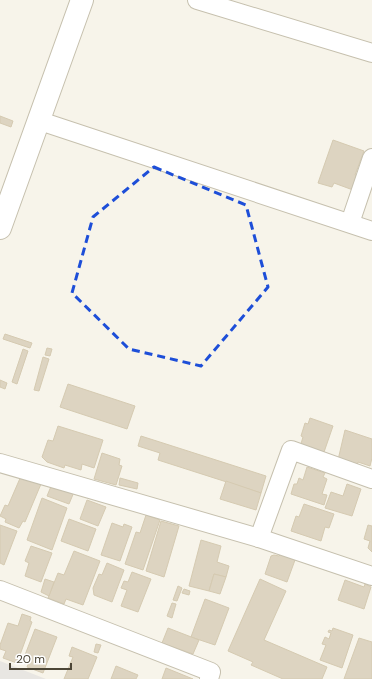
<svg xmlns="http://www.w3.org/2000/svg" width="372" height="679" font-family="'DM Sans',sans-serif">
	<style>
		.parking { fill: #e8e6e2 }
		.building { fill: #ddd4c1; stroke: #d5cab1 }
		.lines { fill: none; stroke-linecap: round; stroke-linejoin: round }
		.minor-casing { stroke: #c6c0ae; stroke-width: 20 }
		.tertiary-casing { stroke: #c6c0ae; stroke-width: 24 }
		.minor { stroke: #fff; stroke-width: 18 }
		.tertiary { stroke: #fff; stroke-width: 22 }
		.marked { fill: none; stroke: #1d4ed8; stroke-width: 3; stroke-dasharray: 8 5; stroke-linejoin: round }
	</style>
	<rect width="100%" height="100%" fill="#f7f4ea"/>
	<!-- parking -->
	<path class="parking" d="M0,661L46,679H0Z"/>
	<!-- building -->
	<g class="building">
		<path d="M0,116L13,121L11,127L0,123Z"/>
		<path d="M333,140L364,151L355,175L358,176L353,190L334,183L332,187L318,183Z"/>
		<path d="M5,334L32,343L30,348L3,339Z"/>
		<path d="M47,348L52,349L50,356L45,355Z"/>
		<path d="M23,349L28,351L17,384L12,382Z"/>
		<path d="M43,357L49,359L39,391L34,390Z"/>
		<path d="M0,380L7,383L5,389L0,387Z"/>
		<path d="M68,384L135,406L127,429L60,407Z"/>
		<path d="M310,418L333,426L323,455L300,447L303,437L301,436L305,423L308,424Z"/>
		<path d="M58,426L103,440L94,468L82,464L81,470L65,465L64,468L47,462L42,457L48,440L53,441Z"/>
		<path d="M345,430L372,439V458L370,466L358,462L357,466L338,460Z"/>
		<path d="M141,436L266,476L261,493L158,460L160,453L138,446Z"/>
		<path d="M102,453L120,459L119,465L122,466L116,485L94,479Z"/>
		<path d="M307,467L325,473L323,477L327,479L322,494L327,495L324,505L291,494L294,484H297L299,478L303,480Z"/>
		<path d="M21,476L41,484L25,522L23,521L19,528L5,522L6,519L0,516L5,505L8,506Z"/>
		<path d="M120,478L138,483L137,489L119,485Z"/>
		<path d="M226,481L261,493L256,510L220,499Z"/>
		<path d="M52,484L74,492L69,504L47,496Z"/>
		<path d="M347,484L361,489L352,516L325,508L331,492L343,496Z"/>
		<path d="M42,498L67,508L52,550L27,540Z"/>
		<path d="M87,500L106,507L98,526L80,519Z"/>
		<path d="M304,504L334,514L329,528L325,527L321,541L291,531L296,516L299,517Z"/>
		<path d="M146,515L160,520L143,570L125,564L136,532L140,533Z"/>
		<path d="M69,519L96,529L88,551L61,541Z"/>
		<path d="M161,521L179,526L164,577L146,571Z"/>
		<path d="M112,523L123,527L124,524L132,527L120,561L101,555Z"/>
		<path d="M0,525L17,531L4,565L0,563Z"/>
		<path d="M368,525L372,526V552L368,548L370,541L364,539Z"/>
		<path d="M201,540L221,546L217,562L229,566L226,577L214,574L209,591L189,586Z"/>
		<path d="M31,546L52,553L41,582L25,576L29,563L25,561Z"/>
		<path d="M74,551L100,561L83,605L66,599L64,604L48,598L58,573L64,575Z"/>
		<path d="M281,554L295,560L287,582L265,574L271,556L274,555L279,556Z"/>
		<path d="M107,563L124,570L112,602L94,595L93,588L99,574L102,575Z"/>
		<path d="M132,572L151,579L138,612L121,606L127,590L121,588L124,581L128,582Z"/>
		<path d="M214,574L226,577L220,594L209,591Z"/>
		<path d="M45,579L54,582L49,596L41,592Z"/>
		<path d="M260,579L286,591L264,640L327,667L322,679H283L251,665L253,662L228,651Z"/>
		<path d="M345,580L364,587L365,584L371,587L364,609L338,600Z"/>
		<path d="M178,586L182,588L177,601L173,600Z"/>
		<path d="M184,589L190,591L189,595L182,593Z"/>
		<path d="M205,599L229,608L215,645L191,637Z"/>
		<path d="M172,603L176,604L172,618L167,616Z"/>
		<path d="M22,614L31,617L30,621L32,622L17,663L3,658L6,651L0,649V645L8,623L18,626Z"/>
		<path d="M168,628L199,640L193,654L162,643Z"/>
		<path d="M333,628L353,635L342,668L320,660L326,645L322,644L325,637L329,639L331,633L328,632L329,630L332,631Z"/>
		<path d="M35,629L57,637L43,673L27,667L31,657L25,655Z"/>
		<path d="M359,638L372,642V679H344Z"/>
		<path d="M96,644L101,645L98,653L94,652Z"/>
		<path d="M72,647L97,657L88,679H64L73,657L69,656Z"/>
		<path d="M116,666L138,675L136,679H111Z"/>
		<path d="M166,668L193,679H162Z"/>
	</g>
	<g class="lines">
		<defs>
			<g id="minor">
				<path d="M197,0L372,53"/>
				<path d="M40,121L372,231"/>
				<path d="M350,223L372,158"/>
				<path d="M0,463L259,538L372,576"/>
				<path d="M259,538L291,450L372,479"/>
				<path d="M0,590L211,672L209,679"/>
			</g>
			<path id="tertiary" d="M0,228L82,0"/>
		</defs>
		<!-- minor casing -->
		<use href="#minor" class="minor-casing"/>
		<!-- tertiary casing -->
		<use href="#tertiary" class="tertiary-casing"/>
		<!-- minor -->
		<use href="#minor" class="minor"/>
		<!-- tertiary -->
		<use href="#tertiary" class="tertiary"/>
	</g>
	<!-- marked area -->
	<path class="marked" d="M154,167L246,205L268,287L201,366L129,349L72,293L93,217Z"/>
	<!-- scale -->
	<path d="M10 663v6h61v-6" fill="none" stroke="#4c4637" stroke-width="2"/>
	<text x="16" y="663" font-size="12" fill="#4c4637" stroke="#ffffff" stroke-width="3" paint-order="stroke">20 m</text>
</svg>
